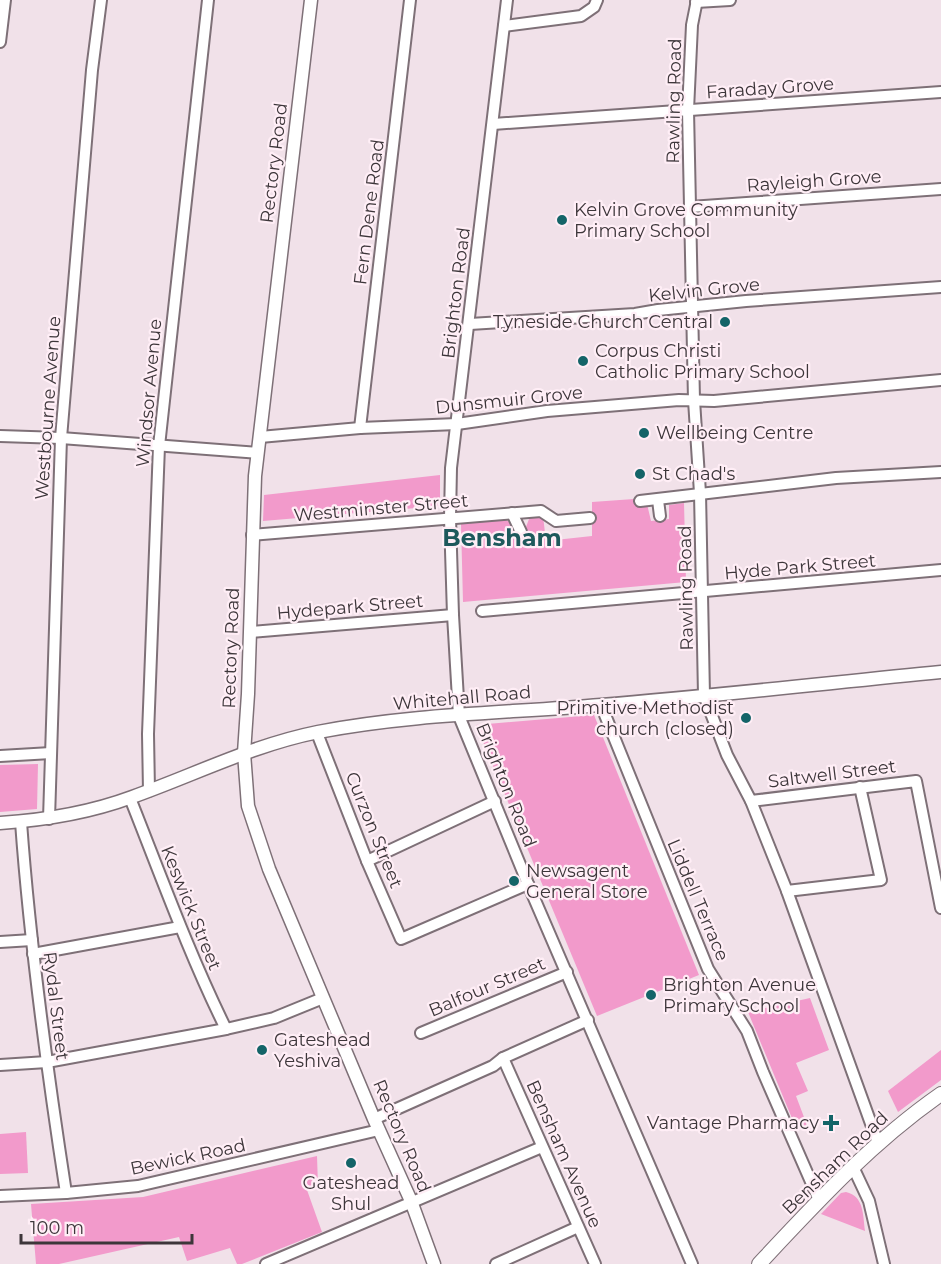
<svg xmlns="http://www.w3.org/2000/svg" width="941" height="1264" font-family="Montserrat,sans-serif">
	<style>
		.green { fill: #f29acb }
		.lines { fill: none; stroke-linecap: round; stroke-linejoin: round }
		.minor-casing { stroke: #7e7077; stroke-width: 14 }
		.tertiary-casing { stroke: #7e7077; stroke-width: 15 }
		.secondary-casing { stroke: #7e7077; stroke-width: 16 }
		.minor { stroke: #fff; stroke-width: 10 }
		.tertiary { stroke: #fff; stroke-width: 12 }
		.secondary { stroke: #fff; stroke-width: 14 }
		.poi-dot { fill: #146468; stroke: #ffeef6; stroke-width: 2 }
		.labels { text-anchor: middle; stroke-width: 4.5; stroke-linejoin: round; paint-order: stroke }
		.street-label { font-size: 18px; fill: #3d363a; stroke: #ffeef6 }
		.poi-label { font-size: 18px; fill: #3d363a; stroke: #ffeef6; text-anchor: start }
		.district-label { font-size: 24px; font-weight: bold; fill: #1e595c; stroke: #ffeef6 }
	</style>
	<rect width="100%" height="100%" fill="#f1e1e9"/>
	<!-- green -->
	<g class="green">
		<path d="M440,475V506L263,521L264,495Z"/>
		<path d="M634,499L635,505L647,504L651,521L669,519V505L684,503L686,582L463,602L461,524L505,519L509,522L519,539L528,534L526,527L529,519L534,515L543,516L546,541L592,536V502Z"/>
		<path d="M594,715L699,975L597,1016L476,725Z"/>
		<path d="M38,764L37,809L0,812V765Z"/>
		<path d="M810,998L829,1050L796,1063L808,1091L796,1096L807,1125L796,1128L748,1012Z"/>
		<path d="M941,1050V1080L898,1112L888,1091Z"/>
		<path d="M26,1132L28,1173L0,1174V1134Z"/>
		<path d="M317,1156L318,1186L307,1190L322,1232L242,1264H237L230,1248L187,1261L179,1237L59,1264H36L31,1204L143,1197Z"/>
		<path d="M846,1192C864,1196 863,1215 865,1231L821,1214L841,1193Z"/>
	</g>
	<g class="lines">
		<defs>
			<g id="minor">
				<path d="M507,0L451,468L450,518L453,615L459,716L528,884L692,1264"/>
				<path d="M697,0L692,25L688,110L694,400L700,493L704,695L727,755L751,801L787,891L878,1143"/>
				<path d="M696,2L730,0"/>
				<path d="M504,26L581,16L594,7L597,0"/>
				<path d="M0,42L5,0"/>
				<path d="M493,124L941,92"/>
				<path d="M690,207L941,189"/>
				<path d="M470,324L635,314L658,310L746,301L941,287"/>
				<path d="M360,428L410,0"/>
				<path d="M0,436L61,438L258,453"/>
				<path d="M260,437L360,428L457,424L547,411L679,400L714,401L941,380"/>
				<path d="M658,500L660,516"/>
				<path d="M640,501L836,478L941,472"/>
				<path d="M512,513L521,532"/>
				<path d="M252,535L541,511L556,521L590,518"/>
				<path d="M482,611L941,570"/>
				<path d="M250,632L453,615"/>
				<path d="M601,705L708,969L747,1031L763,1072L819,1200"/>
				<path d="M317,733L367,861L401,939L528,884"/>
				<path d="M0,756L51,753"/>
				<path d="M149,791L148,734L159,446L208,0"/>
				<path d="M130,798C161,876 189,954 226,1029"/>
				<path d="M751,801L916,781L941,908"/>
				<path d="M49,819L61,438L92,70L101,0"/>
				<path d="M21,822C30,946 47,1070 66,1193"/>
				<path d="M367,861L495,801"/>
				<path d="M787,891L881,880L860,787"/>
				<path d="M0,942L32,940"/>
				<path d="M33,954L180,927"/>
				<path d="M421,1033L567,972"/>
				<path d="M503,1058L595,1264"/>
				<path d="M0,1065L47,1062L226,1029L274,1018L323,998"/>
				<path d="M374,1119L493,1066L503,1058L588,1020"/>
				<path d="M853,1167L869,1201L884,1264"/>
				<path d="M0,1196L66,1193L138,1186L379,1130"/>
				<path d="M266,1264L542,1147"/>
				<path d="M496,1264L578,1227"/>
			</g>
			<g id="tertiary">
				<path d="M311,0L255,476L248,694L244,753L248,806L269,869L374,1119L411,1201L434,1264"/>
				<path d="M0,823C45,820 89,813 132,797C194,775 253,745 318,732C411,714 507,713 601,705C714,696 828,683 941,672"/>
			</g>
			<path id="secondary" d="M759,1264C816,1203 872,1142 941,1094"/>
		</defs>
		<!-- minor casing -->
		<use href="#minor" class="minor-casing"/>
		<!-- tertiary casing -->
		<use href="#tertiary" class="tertiary-casing"/>
		<!-- secondary casing -->
		<use href="#secondary" class="secondary-casing"/>
		<!-- minor -->
		<use href="#minor" class="minor"/>
		<!-- tertiary -->
		<use href="#tertiary" class="tertiary"/>
		<!-- secondary -->
		<use href="#secondary" class="secondary"/>
	</g>
	<!-- markers -->
	<g class="poi-dot">
		<circle cx="562" cy="220" r="6"/>
		<circle cx="725" cy="322" r="6"/>
		<circle cx="583" cy="361" r="6"/>
		<circle cx="644" cy="433" r="6"/>
		<circle cx="640" cy="474" r="6"/>
		<circle cx="746" cy="718" r="6"/>
		<circle cx="514" cy="881" r="6"/>
		<circle cx="651" cy="995" r="6"/>
		<circle cx="262" cy="1050" r="6"/>
		<path d="M828 1114h6v6h6v6h-6v6h-6v-6h-6v-6h6z"/>
		<circle cx="351" cy="1163" r="6"/>
	</g>
	<g class="labels">
		<!-- street labels -->
		<g class="street-label">
			<text transform="translate(770 88) rotate(-4)" y="6">Faraday Grove</text>
			<text transform="translate(674 101) rotate(-89)" y="6">Rawling Road</text>
			<text transform="translate(274 163) rotate(-83)" y="6">Rectory Road</text>
			<text transform="translate(814 181) rotate(-4)" y="6">Rayleigh Grove</text>
			<text transform="translate(369 212) rotate(-83)" y="6">Fern Dene Road</text>
			<text transform="translate(704 290) rotate(-6)" y="6">Kelvin Grove</text>
			<text transform="translate(456 293) rotate(-83)" y="6">Brighton Road</text>
			<text transform="translate(149 393) rotate(-85)" y="6">Windsor Avenue</text>
			<text transform="translate(509 400) rotate(-6)" y="6">Dunsmuir Grove</text>
			<text transform="translate(48 408) rotate(-86)" y="6">Westbourne Avenue</text>
			<text transform="translate(381 508) rotate(-5)" y="6">Westminster Street</text>
			<text transform="translate(800 567) rotate(-5)" y="6">Hyde Park Street</text>
			<text transform="translate(686 588) rotate(-91)" y="6">Rawling Road</text>
			<text transform="translate(350 607) rotate(-5)" y="6">Hydepark Street</text>
			<text transform="translate(231 648) rotate(-88)" y="6">Rectory Road</text>
			<text transform="translate(462 698) rotate(-5)" y="6">Whitehall Road</text>
			<text transform="translate(832 774) rotate(-7)" y="6">Saltwell Street</text>
			<text transform="translate(506 785) rotate(68)" y="6">Brighton Road</text>
			<text transform="translate(374 830) rotate(68)" y="6">Curzon Street</text>
			<text transform="translate(698 900) rotate(67)" y="6">Liddell Terrace</text>
			<text transform="translate(191 908) rotate(68)" y="6">Keswick Street</text>
			<text transform="translate(487 987) rotate(-23)" y="6">Balfour Street</text>
			<text transform="translate(56 1006) rotate(83)" y="6">Rydal Street</text>
			<text transform="translate(402 1136) rotate(67)" y="6">Rectory Road</text>
			<text transform="translate(564 1154) rotate(66)" y="6">Bensham Avenue</text>
			<text transform="translate(188 1157) rotate(-12)" y="6">Bewick Road</text>
			<text transform="translate(835 1163) rotate(-44)" y="6">Bensham Road</text>
		</g>
		<!-- poi labels -->
		<g class="poi-label">
			<text x="574" y="216">Kelvin Grove Community<tspan x="574" dy="21">Primary School</tspan></text>
			<text x="713" y="328" text-anchor="end">Tyneside Church Central</text>
			<text x="595" y="357">Corpus Christi<tspan x="595" dy="21">Catholic Primary School</tspan></text>
			<text x="656" y="439">Wellbeing Centre</text>
			<text x="652" y="480">St Chad's</text>
			<text x="734" y="714" text-anchor="end">Primitive Methodist<tspan x="734" dy="21">church (closed)</tspan></text>
			<text x="526" y="877">Newsagent<tspan x="526" dy="21">General Store</tspan></text>
			<text x="663" y="991">Brighton Avenue<tspan x="663" dy="21">Primary School</tspan></text>
			<text x="274" y="1046">Gateshead<tspan x="274" dy="21">Yeshiva</tspan></text>
			<text x="819" y="1129" text-anchor="end">Vantage Pharmacy</text>
			<text x="351" y="1189" text-anchor="middle">Gateshead<tspan x="351" dy="21">Shul</tspan></text>
		</g>
		<!-- district labels -->
		<g class="district-label">
			<text x="502" y="546">Bensham</text>
		</g>
	</g>
	<!-- scale -->
	<path d="M21 1234v9h171v-9" fill="none" stroke="#3d363a" stroke-width="3"/>
	<text x="30" y="1234" font-size="18" fill="#3d363a" stroke="#ffeef6" stroke-width="4.5" paint-order="stroke">100 m</text>
</svg>
